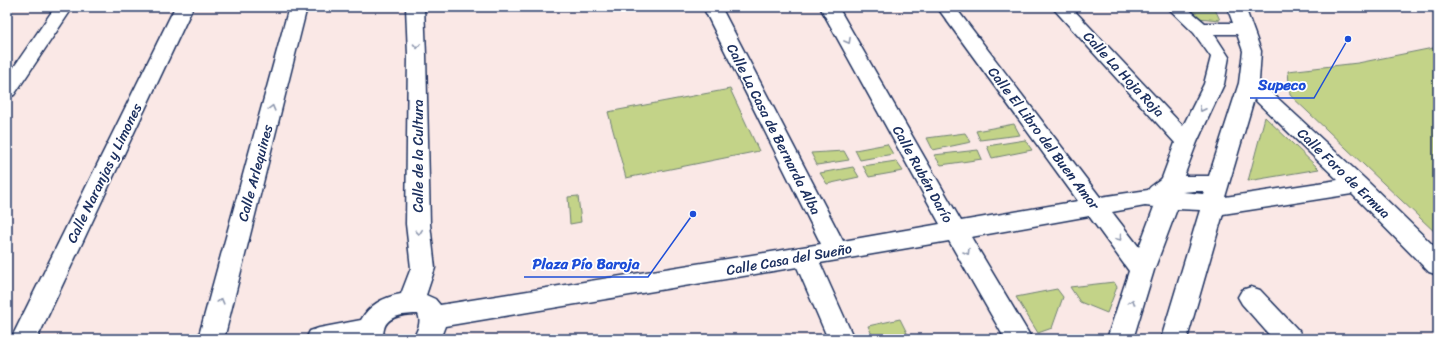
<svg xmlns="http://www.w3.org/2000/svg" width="1445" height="346" font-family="Sriracha,sans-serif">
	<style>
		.green { fill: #c3d388; stroke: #6f8173 }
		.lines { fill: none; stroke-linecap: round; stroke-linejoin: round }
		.minor-casing { stroke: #1b2f5e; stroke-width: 3 }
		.minor { fill: #fff; fill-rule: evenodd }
		.oneway { stroke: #8d97ae }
		.labels { text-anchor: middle; stroke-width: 3.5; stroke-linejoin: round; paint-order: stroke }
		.street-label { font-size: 14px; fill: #1b2f5e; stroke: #fff }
		.leader { fill: none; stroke: #1d4ed8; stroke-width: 1.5 }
		.callout-dot { fill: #1d4ed8; stroke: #fff; stroke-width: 1.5 }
		.callout-label { font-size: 15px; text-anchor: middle; font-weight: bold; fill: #1d4ed8; stroke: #fff; stroke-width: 3.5; stroke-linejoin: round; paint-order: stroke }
	</style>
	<rect width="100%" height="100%" fill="#fae8e6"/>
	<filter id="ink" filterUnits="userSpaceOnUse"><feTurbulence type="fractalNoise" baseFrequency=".025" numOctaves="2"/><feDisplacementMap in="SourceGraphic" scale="8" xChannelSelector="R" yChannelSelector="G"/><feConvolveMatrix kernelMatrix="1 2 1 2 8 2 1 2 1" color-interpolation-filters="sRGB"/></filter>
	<g filter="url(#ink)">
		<!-- green -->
		<g class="green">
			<path d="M1186,7H1214L1220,20L1197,18Z"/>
			<path d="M1438,47V235L1290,95L1288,71L1358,63Z"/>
			<path d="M730,89L759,151L626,178L608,112Z"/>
			<path d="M1265,117L1319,169L1248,181Z"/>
			<path d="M1014,124L1020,135L980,140L976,131Z"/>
			<path d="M965,133L971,142L933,150L927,138Z"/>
			<path d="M1025,140L1032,150L992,158L987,146Z"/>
			<path d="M887,144L893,154L860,160L855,150Z"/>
			<path d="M978,150L982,159L941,165L934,155Z"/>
			<path d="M844,151L849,160L817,165L811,153Z"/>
			<path d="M896,161L903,171L869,177L863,166Z"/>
			<path d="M853,167L859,177L827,184L820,173Z"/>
			<path d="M578,196L581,222L570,224L568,197Z"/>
			<path d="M1114,282L1117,287L1107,313L1080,302L1070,287Z"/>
			<path d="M1057,289L1063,297L1052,328L1038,333L1016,297Z"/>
			<path d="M900,319L910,339H874L868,326Z"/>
		</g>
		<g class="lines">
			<defs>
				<g id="minor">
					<path d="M55,7H73L14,95L7,97V77Z"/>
					<path d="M175,7H193L37,339H11Z"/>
					<path d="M289,7H307L224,339H198Z"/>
					<path d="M406,7H424L426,55L430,224L435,268L426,295L435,299L440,305L821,244L703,7H721L843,241L940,224L820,7H838L961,221L1078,201L937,7H955L1100,197L1148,190C1152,184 1158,183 1162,178L1175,143L1052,7H1071L1183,126L1204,84L1211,57L1194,33L1167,7H1186L1205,23H1233L1227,7H1245L1261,51L1259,81L1365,179L1438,250V275L1429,272L1352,194L1223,214L1187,339H1161L1200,210L1177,209L1154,270L1133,339H1107L1129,271L1089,216L971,237L1032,339H1005L949,241L820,263L854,339H828L797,267L445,326L440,339H413C417,331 422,323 418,314C406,314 387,315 384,329C383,332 383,336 383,339H306L310,331L319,328L361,320C369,305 384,297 401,294L411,268L406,224L408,55ZM1214,34H1237L1243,51L1239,83L1209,176H1184L1197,142L1224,84L1229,57ZM1254,99L1338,180L1225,197ZM1195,191H1204L1203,194L1182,192ZM1145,206L1154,207L1139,247L1112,212Z"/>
					<path d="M1251,287L1260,290L1299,331L1303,339H1273L1242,304L1238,297L1242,290Z"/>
				</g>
			</defs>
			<!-- minor casing -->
			<use href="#minor" class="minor-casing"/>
			<!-- minor -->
			<use href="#minor" class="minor"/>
		</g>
		<!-- one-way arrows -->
		<defs><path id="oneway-chevron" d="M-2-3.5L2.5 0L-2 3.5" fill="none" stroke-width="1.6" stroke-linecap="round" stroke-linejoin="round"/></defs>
		<g class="oneway">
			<use href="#oneway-chevron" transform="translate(848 41) rotate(61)"/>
			<use href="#oneway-chevron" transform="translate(417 46) rotate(88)"/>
			<use href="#oneway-chevron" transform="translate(272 108) rotate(-75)"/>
			<use href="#oneway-chevron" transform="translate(1202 109) rotate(116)"/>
			<use href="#oneway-chevron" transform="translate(419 232) rotate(84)"/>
			<use href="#oneway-chevron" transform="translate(1119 238) rotate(53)"/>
			<use href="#oneway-chevron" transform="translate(967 252) rotate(59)"/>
			<use href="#oneway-chevron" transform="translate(221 301) rotate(-75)"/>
			<use href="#oneway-chevron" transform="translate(1132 302) rotate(-72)"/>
		</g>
	</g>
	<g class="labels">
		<!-- street labels -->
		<g class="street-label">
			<text transform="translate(1124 74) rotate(47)" y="5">Calle La Hoja Roja</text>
			<text transform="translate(774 129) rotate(63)" y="5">Calle La Casa de Bernarda Alba</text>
			<text transform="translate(1044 138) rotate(53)" y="5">Calle El Libro del Buen Amor</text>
			<text transform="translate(418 156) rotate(-90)" y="5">Calle de la Cultura</text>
			<text transform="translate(104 173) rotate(-64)" y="5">Calle Naranjas y Limones</text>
			<text transform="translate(255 173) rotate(-75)" y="5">Calle Arlequines</text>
			<text transform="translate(1344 173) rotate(44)" y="5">Calle Foro de Ermua</text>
			<text transform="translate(923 174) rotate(61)" y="5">Calle Rubén Darío</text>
			<text transform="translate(789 259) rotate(-10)" y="5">Calle Casa del Sueño</text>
		</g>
	</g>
	<!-- callouts -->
	<path class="leader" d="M1348 39L1314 98H1250M693 214L648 277H524"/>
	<g class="callout-dot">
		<circle cx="1348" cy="39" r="4"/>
		<circle cx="693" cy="214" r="4"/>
	</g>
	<g class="callout-label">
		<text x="1282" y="90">Supeco</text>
		<text x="586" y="269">Plaza Pío Baroja</text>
	</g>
	<!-- margin -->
	<rect width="1445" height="346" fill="none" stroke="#fff" stroke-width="24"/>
	<rect x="12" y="12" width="1421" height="322" fill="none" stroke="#1b2f5e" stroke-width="1.5" filter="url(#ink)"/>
</svg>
